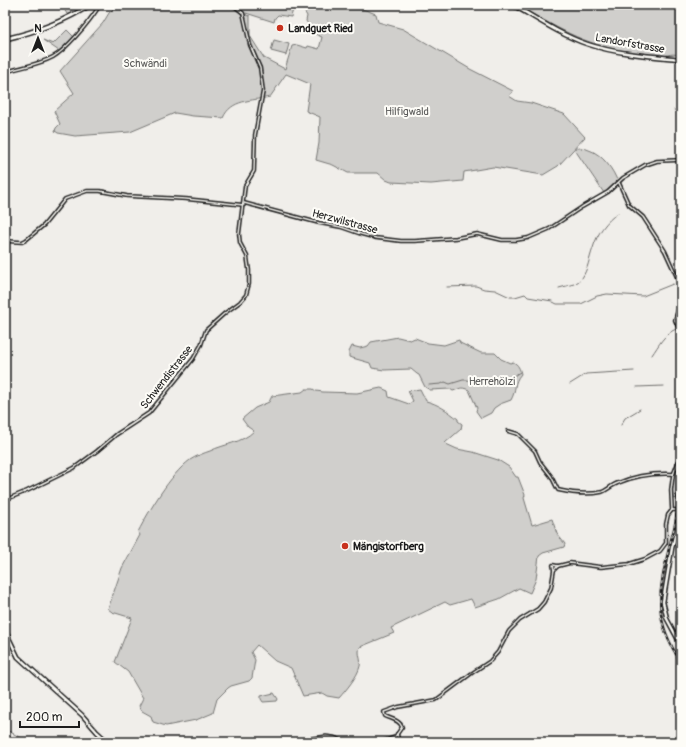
<svg xmlns="http://www.w3.org/2000/svg" width="686" height="747" font-family="Pangolin,sans-serif">
	<style>
		.green { fill: #d0cfcc; stroke: #767674 }
		.lines { fill: none; stroke-linecap: round; stroke-linejoin: round }
		.stream { stroke: #706f6d; stroke-width: 1 }
		.street-casing { stroke: #1c1c1c; stroke-width: 4.5 }
		.secondary-casing { stroke: #1c1c1c; stroke-width: 5.5 }
		.primary-casing { stroke: #1c1c1c; stroke-width: 6 }
		.street { stroke: #fdfcf7; stroke-width: 1.5 }
		.secondary { stroke: #fdfcf7; stroke-width: 2.5 }
		.primary { stroke: #fdfcf7; stroke-width: 3 }
		.rail-casing { stroke: #1c1c1c; stroke-width: 2.5 }
		.rail { stroke: #fdfcf7; stroke-width: 1; stroke-dasharray: 3; stroke-linecap: butt }
		.poi-dot { fill: #c8321e; stroke: #fdfcf7; stroke-width: 1.5 }
		.labels { text-anchor: middle; stroke-width: 4; stroke-linejoin: round; paint-order: stroke }
		.poi-label { font-size: 11px; font-weight: bold; fill: #1c1c1c; stroke: #fdfcf7; text-anchor: start }
		.street-label { font-size: 11px; fill: #1c1c1c; stroke: #fdfcf7 }
		.park-label { font-size: 11px; fill: #5b5b5a; stroke: #fdfcf7 }
	</style>
	<rect width="100%" height="100%" fill="#f0eeea"/>
	<filter id="ink" filterUnits="userSpaceOnUse"><feTurbulence type="fractalNoise" baseFrequency=".025" numOctaves="2"/><feDisplacementMap in="SourceGraphic" scale="8" xChannelSelector="R" yChannelSelector="G"/><feConvolveMatrix kernelMatrix="1 2 1 2 8 2 1 2 1" color-interpolation-filters="sRGB"/></filter>
	<g filter="url(#ink)">
		<!-- green -->
		<g class="green">
			<path d="M62,5H86L68,16Z"/>
			<path d="M117,5H294L291,17L278,15L275,18L274,22L246,13V15L250,16V36L264,58L285,69L292,46L297,45L307,48L308,46L319,49L322,37L315,34L306,21L307,16L304,11L308,5H352L376,14L378,22L403,29L470,69L513,91L509,96L517,101L531,103L564,114L585,137L558,166L543,175L493,167L464,172L463,181L431,184L391,182L386,180L378,173H348L333,165L316,160L319,143L320,117L306,111L310,84L286,74L270,97C252,101 231,99 223,118L193,116L175,113L130,132L75,136L58,133L55,131L56,128L60,124L54,111L74,93L60,71L103,23L109,13Z"/>
			<path d="M517,5H681V52L678,55C672,53 669,55 663,56C651,56 638,53 626,51C586,46 552,25 517,5Z"/>
			<path d="M67,30L74,37L59,51L43,40L53,44Z"/>
			<path d="M274,40L289,44L286,55L271,51Z"/>
			<path d="M576,148C581,148 585,148 589,150C602,154 614,170 618,183L604,193L575,150Z"/>
			<path d="M398,337L410,340L415,338L428,343L444,345L459,340L460,343L481,353H495L501,359L510,363L513,362C518,364 520,369 521,374C513,383 517,389 511,400L500,404L494,408L491,413L481,418L476,411L477,408L469,390C460,386 460,389 453,391L450,389L430,390L425,387L419,375L417,374L411,369L384,370L372,368L370,363L349,357V352L352,346L360,348L368,346L371,342Z"/>
			<path d="M381,388L388,391L389,397L409,404L413,401L408,391L420,389L426,401C438,404 448,411 458,419V421L462,424L461,429L445,443L446,444L457,449L473,452L498,460L509,467L516,477H518L525,495L524,498L532,525L552,519L557,534L565,544L564,547L543,553L539,556L536,579L530,593L519,588L499,599L475,607L471,599L450,605L445,602L391,628L394,633L360,647C357,654 362,659 360,666C358,676 346,690 339,698L327,696L322,693L303,696L291,668L275,661L257,645L251,652L255,660L252,678L249,681L231,686L228,688L217,699L213,713L196,720L166,726L153,722L151,716L142,711L139,706L143,698L128,672L115,662L132,618L112,612L108,609L122,568L140,535L138,532C150,509 170,475 190,460C196,456 204,453 210,451C224,444 242,443 254,431L248,427L242,419L255,408L269,402L272,396L302,392L306,389H313L316,391L323,392L357,393Z"/>
			<path d="M681,457L678,476L677,499L672,498L673,479Z"/>
			<path d="M274,693L278,699L277,701L263,702L261,699V696Z"/>
		</g>
		<g class="lines">
			<!-- stream -->
			<g class="stream">
				<path d="M674,110L681,111"/>
				<path d="M582,278C588,269 589,259 593,248C597,234 606,221 618,213"/>
				<path d="M576,283L579,281"/>
				<path d="M447,287L476,286L484,289L495,290L510,297H515L525,294L528,297L552,301"/>
				<path d="M559,288L574,284"/>
				<path d="M553,302L557,304H581L597,296L607,294L643,296L673,284"/>
				<path d="M680,326L681,323"/>
				<path d="M652,355C659,345 664,334 676,329"/>
				<path d="M570,384L586,374L634,371"/>
				<path d="M429,385L441,384L445,382L450,384L463,380H467L488,384L499,380L509,379L520,372"/>
				<path d="M637,387L664,386"/>
				<path d="M621,425L625,418L640,409"/>
				<path d="M5,729L21,738"/>
				<path d="M22,738L30,742"/>
			</g>
			<defs>
				<g id="street">
					<path d="M5,72C21,67 38,65 53,57C66,50 89,22 98,8V5"/>
					<path d="M619,183L629,205L643,217L665,251L681,286"/>
					<path d="M244,203L319,223L341,227L361,234L376,238L401,241H415L456,238L477,234L502,240H516L528,238L549,229L582,207L608,192L623,178L645,165L657,161L681,160"/>
					<path d="M5,241L22,242L26,240L44,225L65,199L87,191H100L127,196L186,199L244,205"/>
					<path d="M681,300L675,320L681,334"/>
					<path d="M508,431L518,434L535,451L540,462L551,476L558,490C571,493 588,495 602,492C607,490 612,485 618,483C637,475 653,473 673,474"/>
					<path d="M5,500L27,491L74,468L97,451L117,434L149,413L193,359L201,345L206,330L225,313L240,302L246,295L249,284V270L247,256L240,243L239,234L245,186L254,171L255,135L263,91L260,68L250,45L243,13L233,5"/>
					<path d="M672,510H681"/>
					<path d="M554,570L553,565L558,566"/>
					<path d="M397,734L399,742"/>
					<path d="M391,739L397,742"/>
					<path d="M381,742L395,737L402,727C400,720 391,719 385,716L384,712L398,707L436,700L472,673L490,661L498,652L509,631L520,620L538,609L544,602L551,588L554,570L558,566L570,563L601,567L629,564L645,559L660,551L666,543V524L668,515L672,510L671,490L673,475L681,455"/>
				</g>
				<g id="secondary">
					<path d="M513,5C537,19 561,35 587,44C617,54 650,56 681,59"/>
					<path d="M681,474V491"/>
					<path d="M681,513L672,548L663,602L667,619L681,645"/>
					<path d="M5,630L18,657L82,715L97,732L108,742"/>
					<path d="M289,742L326,737L334,738L345,742"/>
				</g>
				<path id="primary" d="M5,39C35,32 64,22 90,5"/>
			</defs>
			<!-- street casing -->
			<use href="#street" class="street-casing"/>
			<!-- secondary casing -->
			<use href="#secondary" class="secondary-casing"/>
			<!-- primary casing -->
			<use href="#primary" class="primary-casing"/>
			<!-- street -->
			<use href="#street" class="street"/>
			<!-- secondary -->
			<use href="#secondary" class="secondary"/>
			<!-- primary -->
			<use href="#primary" class="primary"/>
			<defs>
				<path id="rail" d="M681,463C676,481 679,500 676,518C675,528 671,538 669,548C658,595 653,620 681,662"/>
			</defs>
			<!-- rail casing -->
			<use href="#rail" class="rail-casing"/>
			<!-- rail -->
			<use href="#rail" class="rail"/>
		</g>
	</g>
	<!-- markers -->
	<g class="poi-dot">
		<circle cx="280" cy="28" r="4"/>
		<circle cx="345" cy="546" r="4"/>
	</g>
	<g class="labels">
		<!-- poi labels -->
		<g class="poi-label">
			<text x="288" y="32">Landguet Ried</text>
			<text x="353" y="550">Mängistorfberg</text>
		</g>
		<!-- street labels -->
		<g class="street-label">
			<text transform="translate(630 43) rotate(10)" y="4">Landorfstrasse</text>
			<text transform="translate(345 221) rotate(15)" y="4">Herzwilstrasse</text>
			<text transform="translate(166 377) rotate(-52)" y="4">Schwendistrasse</text>
		</g>
		<!-- park labels -->
		<g class="park-label">
			<text x="145" y="67">Schwändi</text>
			<text x="407" y="115">Hilfigwald</text>
			<text x="492" y="385">Herrehölzi</text>
		</g>
	</g>
	<!-- margin -->
	<rect width="686" height="747" fill="none" stroke="#fdfcf7" stroke-width="20"/>
	<rect x="10" y="10" width="666" height="727" fill="none" stroke="#1c1c1c" stroke-width="1.5" filter="url(#ink)"/>
	<!-- north arrow -->
	<g transform="translate(38 38)" stroke="#fdfcf7" stroke-width="3" paint-order="stroke">
	<path d="M0-3L7 15L0 10L-7 15Z" fill="#1c1c1c"/>
	<text y="-6" font-size="11" font-weight="bold" text-anchor="middle" fill="#1c1c1c">N</text>
	</g>
	<!-- scale -->
	<path d="M20 721v6h59v-6" fill="none" stroke="#1c1c1c" stroke-width="2"/>
	<text x="26" y="721" font-size="12" fill="#1c1c1c" stroke="#fdfcf7" stroke-width="3" paint-order="stroke">200 m</text>
</svg>
